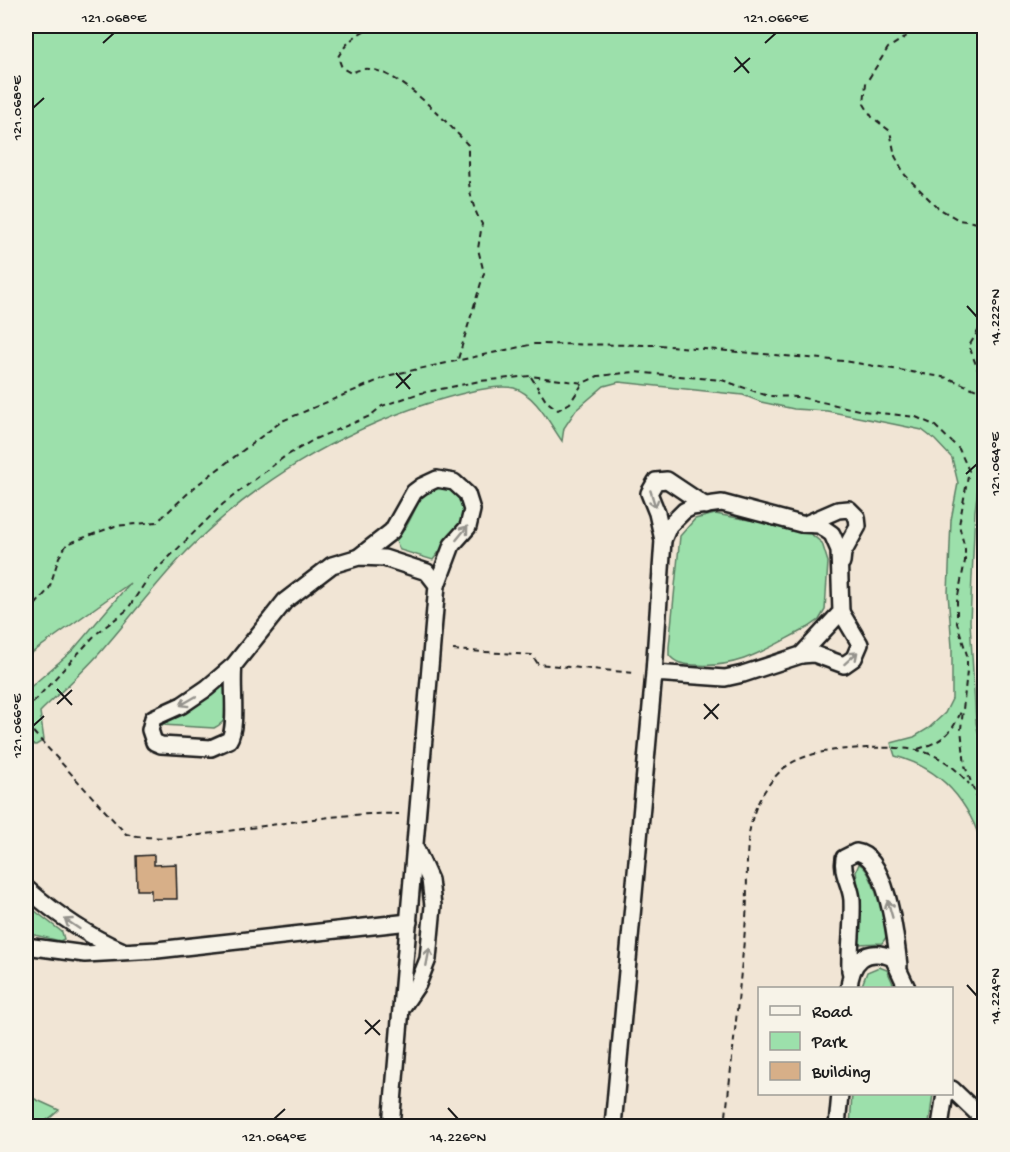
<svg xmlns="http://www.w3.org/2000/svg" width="1010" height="1152" font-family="'Gochi Hand',sans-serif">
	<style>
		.green { fill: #9ce0ab; stroke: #5c7e64; stroke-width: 1.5 }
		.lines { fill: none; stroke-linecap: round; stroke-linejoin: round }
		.stream { stroke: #64879e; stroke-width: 4.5 }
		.building { fill: #d7af88; stroke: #1c1c1c; stroke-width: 1.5 }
		.minor-casing { stroke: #1c1c1c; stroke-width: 20 }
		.path { stroke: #1c1c1c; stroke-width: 2; stroke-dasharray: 6 4.5; stroke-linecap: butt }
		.minor { stroke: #f7f3e8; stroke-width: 15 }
		.oneway { stroke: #94928c }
		.ticks { fill: none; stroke: #1c1c1c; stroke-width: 2 }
		.neatline { fill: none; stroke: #1c1c1c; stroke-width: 2 }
		.ticks-label { font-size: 15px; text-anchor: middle; fill: #1c1c1c }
	</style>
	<rect width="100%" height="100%" fill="#f1e5d5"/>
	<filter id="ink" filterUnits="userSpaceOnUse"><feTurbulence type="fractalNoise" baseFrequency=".0167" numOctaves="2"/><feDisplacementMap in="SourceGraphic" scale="12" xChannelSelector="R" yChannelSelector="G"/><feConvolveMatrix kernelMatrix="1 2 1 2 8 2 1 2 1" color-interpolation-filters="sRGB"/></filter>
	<g filter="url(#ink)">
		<!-- green -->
		<g class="green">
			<path d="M26,26H984V440L975,511L970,621L976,723L984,758V852C971,804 944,769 895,756L891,743L914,737L929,728L945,713L952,699V647L948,593L951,520L958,483L952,458L935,440L922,430L893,424L827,411L794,409L761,402L743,395L619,382L604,386L576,410L564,428L562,441C550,424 535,394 514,388C493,383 449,397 429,403C339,432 253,483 187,551C157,582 132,616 104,648C85,671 61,691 40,712L44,740L36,745L26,744V691L73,650L130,583L26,657Z"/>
			<path d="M440,486L456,493L464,509L462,521L433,560L400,550L396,541C399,535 404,531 407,525C417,509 419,490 440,486Z"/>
			<path d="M715,514L806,530L822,543L828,562L825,610L819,620L809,627C769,647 741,669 694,665C684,664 676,664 669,655V647L680,536L695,519Z"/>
			<path d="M221,684L225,688C226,704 232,720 214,728L162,725L159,721Z"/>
			<path d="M859,864C874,870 883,920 887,936L882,943L859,944L857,941L861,908L856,871Z"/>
			<path d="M26,904L62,932L64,939L60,941L26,933Z"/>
			<path d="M879,967L887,970L895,988H861L867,972Z"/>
			<path d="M852,1094H933L929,1123L927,1126H850Z"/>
			<path d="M26,1095L59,1110C50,1119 39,1127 26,1126Z"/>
		</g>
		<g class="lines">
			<!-- stream -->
			<path class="stream" d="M26,1119L37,1126"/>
		</g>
		<!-- building -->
		<path class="building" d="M154,855V865L176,864L177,899H151V890H137L136,856Z"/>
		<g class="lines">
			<defs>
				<g id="minor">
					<path d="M808,523L838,510L849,509L857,517L858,526L843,553L842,562"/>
					<path d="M663,540L657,513L649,493L656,481L667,480L706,506"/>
					<path d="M360,556L392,531L414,492L422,486L437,479L454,482L467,494L472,510L468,527L452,545L437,585"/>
					<path d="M801,655L814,654L844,665L854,658L860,644L841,612"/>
					<path d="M234,665C231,686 238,726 229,740L211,748L161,745L154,742L150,730L153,718L182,705L207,688L234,665L285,601L332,565L359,557L384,558L427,572L437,585L391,1126"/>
					<path d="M26,888C55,913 85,935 121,950"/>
					<path d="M26,946L85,954L157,950L409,922"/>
					<path d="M850,971C849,947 853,924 852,900C851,885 841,873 844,858L856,852C888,856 896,940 899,966"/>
					<path d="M849,988C851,962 865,946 893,958L907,988"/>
					<path d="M403,1006L418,984L428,959L433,906L430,880L417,851"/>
					<path d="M952,1089L978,1114L979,1126"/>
					<path d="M613,1126L654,673L663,540L669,526L684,511L692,507L722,503L801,524L819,525L832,534L839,550L841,612L801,655L743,674L725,678L654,673"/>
					<path d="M837,1126L840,1094"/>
					<path d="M940,1126L945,1094"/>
				</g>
			</defs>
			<!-- minor casing -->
			<use href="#minor" class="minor-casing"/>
			<!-- path -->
			<g class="path">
				<path d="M374,26C358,33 347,41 338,57L342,68L351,73C356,71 363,68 369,69C401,72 447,122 468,145C468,174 467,199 482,224L478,249L484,273L458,359"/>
				<path d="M908,26L907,36L888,48L866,83L864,104L872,117L890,131L895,156L905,175L938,208L959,220L984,224"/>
				<path d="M984,321L969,346L984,386"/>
				<path d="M531,377L546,401L558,410L570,403L583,383"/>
				<path d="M26,610L36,604L49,589L59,557L67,544L115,526L157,522L197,485L282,421L391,375L534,344L658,345L844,361L948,378L984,393"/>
				<path d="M453,650L532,655L538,664L634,673"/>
				<path d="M26,710L96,634L127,610L149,577L223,504L284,457L315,439L370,416L382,406L417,394L480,381L530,376L583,383L598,376L634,372L722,380L768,396L799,397L863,411L916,417L934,425L959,449L969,471L959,525L965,549V561L957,601V623L967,655V671L961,729L965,766L984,817"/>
				<path d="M26,724L126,834C163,842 198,835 235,830C289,823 344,812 399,814"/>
				<path d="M918,749C943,741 952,734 962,709"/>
				<path d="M725,1126C732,1057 740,987 746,918C749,881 742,840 757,805C763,792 773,777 784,768C806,751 840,749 867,748C911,747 939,747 969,784"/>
			</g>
			<!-- minor -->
			<use href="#minor" class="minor"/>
		</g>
		<!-- one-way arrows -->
		<defs><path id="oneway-shaft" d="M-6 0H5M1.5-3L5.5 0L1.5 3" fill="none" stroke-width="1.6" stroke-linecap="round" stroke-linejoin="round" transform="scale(1.5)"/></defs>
		<g class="oneway">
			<use href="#oneway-shaft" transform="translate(653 499) rotate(73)"/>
			<use href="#oneway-shaft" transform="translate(462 533) rotate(-51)"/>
			<use href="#oneway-shaft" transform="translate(851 658) rotate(-42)"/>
			<use href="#oneway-shaft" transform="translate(188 701) rotate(150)"/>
			<use href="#oneway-shaft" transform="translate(890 909) rotate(-106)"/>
			<use href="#oneway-shaft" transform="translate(72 924) rotate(-146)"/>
			<use href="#oneway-shaft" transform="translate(428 957) rotate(-79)"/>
		</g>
	</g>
	<!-- ticks -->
	<path class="ticks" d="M103,43L114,33M765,43L776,33M735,57L749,73M734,72L750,58M33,108L44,98M967,306L977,317M396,373L410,389M396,388L411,374M966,474L977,464M57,689L72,705M57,704L72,690M704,704L718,719M704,719L719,704M33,726L44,716M967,985L977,996M365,1020L380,1035M365,1034L380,1020M448,1108L458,1119M274,1119L285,1109"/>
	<!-- margin -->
	<rect width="1010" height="1152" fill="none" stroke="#f7f3e8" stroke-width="66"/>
	<!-- legend -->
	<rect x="758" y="987" width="195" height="108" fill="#f7f3e8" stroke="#9f9d96" stroke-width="1.5"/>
	<rect x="770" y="1006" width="30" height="9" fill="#f7f3e8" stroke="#9f9d96" stroke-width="1.5"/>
	<text x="812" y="1017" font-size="18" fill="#1c1c1c">Road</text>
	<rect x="770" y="1032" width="30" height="18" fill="#9ce0ab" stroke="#9f9d96" stroke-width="1.5"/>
	<text x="812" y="1047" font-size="18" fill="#1c1c1c">Park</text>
	<rect x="770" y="1062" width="30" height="18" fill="#d7af88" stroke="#9f9d96" stroke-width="1.5"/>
	<text x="812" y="1077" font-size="18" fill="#1c1c1c">Building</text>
	<rect x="33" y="33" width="944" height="1086" class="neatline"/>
	<g class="ticks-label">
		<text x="114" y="22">121.068°E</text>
		<text x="776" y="22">121.066°E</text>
		<text transform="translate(16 108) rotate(-90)" y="5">121.068°E</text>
		<text transform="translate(994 317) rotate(-90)" y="5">14.222°N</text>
		<text transform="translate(994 464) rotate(-90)" y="5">121.064°E</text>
		<text transform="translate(16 726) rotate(-90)" y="5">121.066°E</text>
		<text transform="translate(994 996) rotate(-90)" y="5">14.224°N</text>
		<text x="274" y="1141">121.064°E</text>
		<text x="458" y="1141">14.226°N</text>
	</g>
</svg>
